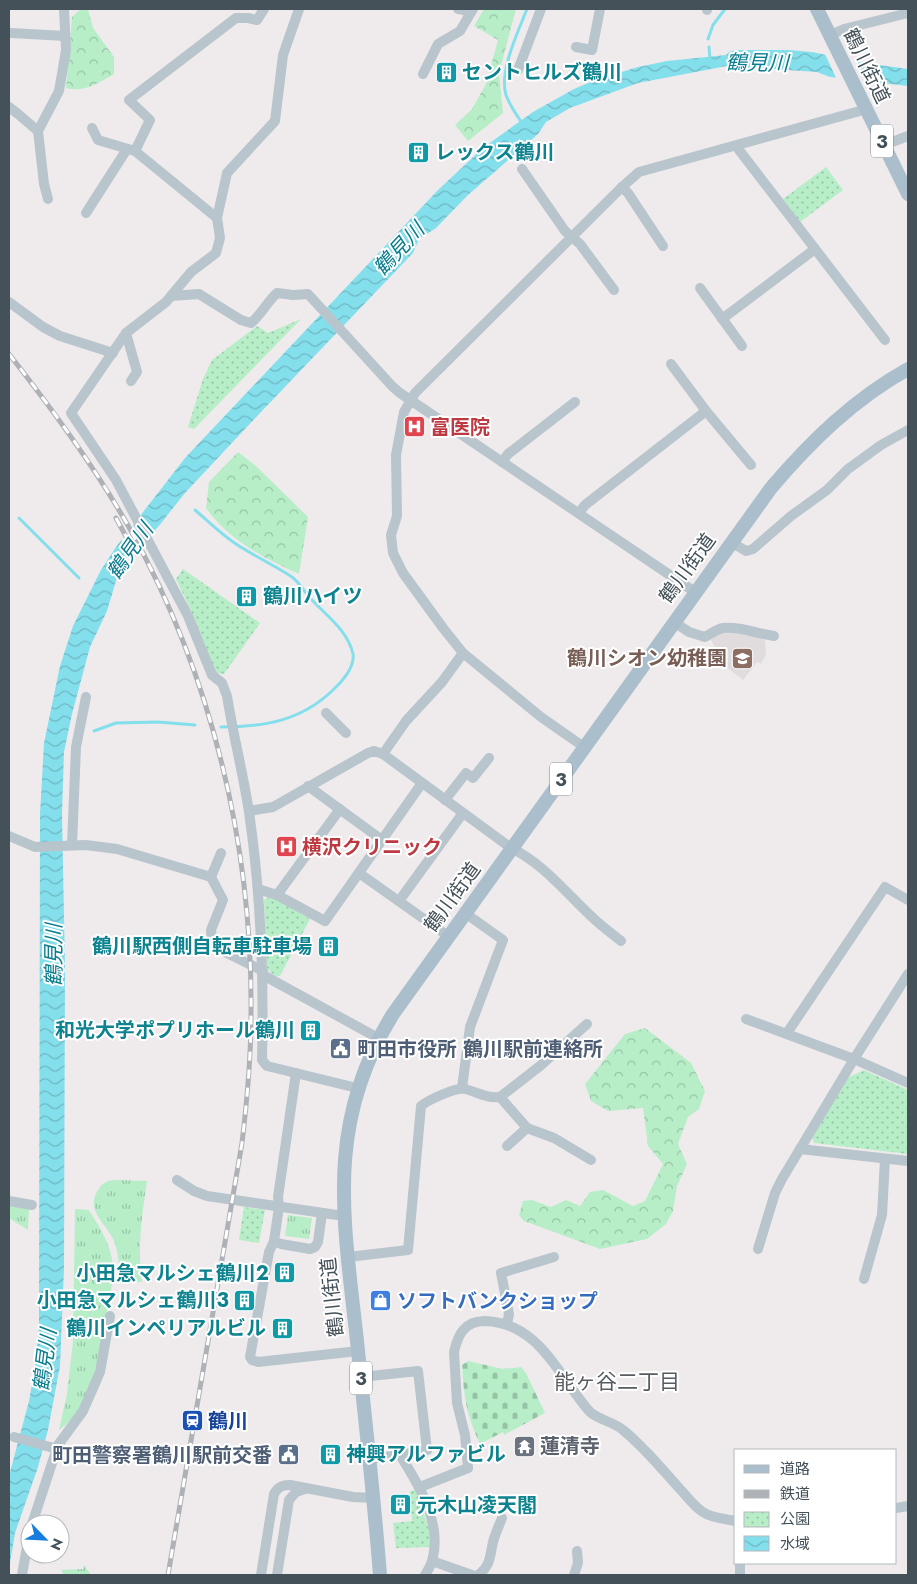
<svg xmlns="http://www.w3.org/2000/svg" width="917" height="1584" font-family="Jost,'Noto Sans JP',sans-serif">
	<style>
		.education { fill: #e0dcde }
		.grass { fill: url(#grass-tufts) }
		.forest { fill: url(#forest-crowns) }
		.cemetery { fill: url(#cemetery-stones) }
		.park { fill: url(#park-dots) }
		.water { fill: url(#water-waves) }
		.pier { fill: #efebec }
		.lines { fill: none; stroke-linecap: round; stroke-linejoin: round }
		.stream { stroke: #84dfec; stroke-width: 3 }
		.minor { stroke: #b9c5cc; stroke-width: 10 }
		.major { stroke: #aabecc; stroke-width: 14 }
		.rail-casing { stroke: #aeb2b6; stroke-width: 5 }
		.rail { stroke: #fff; stroke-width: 3; stroke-dasharray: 9; stroke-linecap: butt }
		.labels { text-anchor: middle; stroke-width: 4; stroke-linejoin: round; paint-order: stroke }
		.shield { fill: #fff; stroke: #7c858b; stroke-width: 1 }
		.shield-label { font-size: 19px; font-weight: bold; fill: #445159 }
		.street-label { font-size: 20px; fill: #445159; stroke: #fff }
		.culture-label { font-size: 20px; font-weight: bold; fill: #0d838f; stroke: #fff; text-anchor: start }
		.health-label { font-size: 20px; font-weight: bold; fill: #be3a42; stroke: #fff; text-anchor: start }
		.education-label { font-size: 20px; font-weight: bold; fill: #785e54; stroke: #fff; text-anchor: end }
		.service-label { font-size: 20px; font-weight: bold; fill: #4e5e75; stroke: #fff; text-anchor: start }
		.shop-label { font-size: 20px; font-weight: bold; fill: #366cbe; stroke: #fff; text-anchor: start }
		.transit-label { font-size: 20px; font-weight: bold; fill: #164399; stroke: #fff; text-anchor: start }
		.worship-label { font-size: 20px; font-weight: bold; fill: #5b616d; stroke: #fff; text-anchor: start }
		.water-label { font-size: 21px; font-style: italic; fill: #0b7e90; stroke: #fff }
		.neighbourhood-label { font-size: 21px; fill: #585d61; stroke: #fff }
	</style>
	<defs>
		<pattern id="grass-tufts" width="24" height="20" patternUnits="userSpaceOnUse" patternTransform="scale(1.25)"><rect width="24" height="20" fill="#b7eec8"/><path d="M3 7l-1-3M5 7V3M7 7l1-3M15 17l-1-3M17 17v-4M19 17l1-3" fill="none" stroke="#96c3a5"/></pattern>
		<pattern id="forest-crowns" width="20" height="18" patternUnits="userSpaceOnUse" patternTransform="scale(1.25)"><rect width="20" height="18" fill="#b7eec8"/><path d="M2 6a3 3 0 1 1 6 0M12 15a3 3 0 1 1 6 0" fill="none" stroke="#96c3a5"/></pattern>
		<pattern id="cemetery-stones" width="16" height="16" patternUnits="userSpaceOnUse" patternTransform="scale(1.25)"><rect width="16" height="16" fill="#b7eec8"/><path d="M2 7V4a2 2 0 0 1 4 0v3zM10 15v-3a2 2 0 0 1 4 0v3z" fill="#96c3a5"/></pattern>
		<pattern id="park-dots" width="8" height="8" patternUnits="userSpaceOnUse" patternTransform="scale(1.25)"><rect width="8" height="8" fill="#b7eec8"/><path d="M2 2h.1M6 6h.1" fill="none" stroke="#96c3a5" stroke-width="1.8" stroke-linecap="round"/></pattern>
		<pattern id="water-waves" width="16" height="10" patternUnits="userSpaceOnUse" patternTransform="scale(1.25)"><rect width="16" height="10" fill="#84dfec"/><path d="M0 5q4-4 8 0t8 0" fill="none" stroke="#6eb7c2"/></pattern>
	</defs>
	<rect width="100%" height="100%" fill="#efebec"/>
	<!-- education -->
	<path class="education" d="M723,632L750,633L765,640L766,654L761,664L757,662L743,680L726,667L711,640L713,636Z"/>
	<!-- grass -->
	<g class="grass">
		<path d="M117,1180L147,1181C142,1215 137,1248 142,1282L118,1283C120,1269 119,1255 114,1241C106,1223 85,1211 98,1190C103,1182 108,1180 117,1180Z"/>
		<path d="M9,1206L29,1208L28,1230L9,1218Z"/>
		<path d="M75,1209L89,1210C100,1228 111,1244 113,1266C115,1278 110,1292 108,1304C102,1342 94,1407 59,1430L67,1394L73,1341Z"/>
		<path d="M288,1215L312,1218L309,1239L285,1236Z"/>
		<path d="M84,1565L91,1575H64L61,1570L83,1569Z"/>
	</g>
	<!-- forest -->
	<g class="forest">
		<path d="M81,9H88L93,28L114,57V74C99,83 83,93 66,88L72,17Z"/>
		<path d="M484,9H516L499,73L503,113L468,141L455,125L472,109L486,84L498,40L474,26Z"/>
		<path d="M238,452L256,466L308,517L299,574C264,559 228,539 206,508L209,482Z"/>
		<path d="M645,1028L691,1063L705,1091L699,1109L688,1117L678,1144L687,1164L677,1186L673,1211L666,1224L647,1239L600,1249L524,1221L519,1215L523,1201L532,1200L551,1207L566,1200L580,1206L590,1192L603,1190L633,1206L645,1201L663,1164L648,1146L643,1108L608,1111L591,1101L585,1084L625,1034Z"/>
	</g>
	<!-- cemetery -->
	<path class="cemetery" d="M468,1361L503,1369L521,1367L526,1373L545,1413L504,1435L503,1432L480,1444C466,1413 464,1398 462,1365Z"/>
	<!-- park -->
	<g class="park">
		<path d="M826,167L843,190L800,222L783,199Z"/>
		<path d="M301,319L194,429L188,427L203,379L212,360L257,326L268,333Z"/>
		<path d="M183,569L260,623L224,674L216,673L193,615L176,579Z"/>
		<path d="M270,896L310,919L280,976C274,977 271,973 267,968L264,900Z"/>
		<path d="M864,1070L908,1090V1154L814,1143L812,1137L849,1077Z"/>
		<path d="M244,1207L265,1210L259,1243L239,1240Z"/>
		<path d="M415,1487L429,1529L430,1547L396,1548L393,1523L412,1521L410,1491H413Z"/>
	</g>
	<!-- water -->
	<path class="water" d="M735,50H789L812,52L865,63L908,69V86L830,77L817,72L727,66L638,83L570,108L546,122L538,134L468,195L436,228L419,239L413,253L261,412L185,493L158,527L121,564L107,611L90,647L72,714L64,752L62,814L65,968L64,1269L60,1366L48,1430L38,1467L15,1533L9,1569V1476L29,1401L36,1362L39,1321L40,814L44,743L60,666L73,626L101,570L116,547L185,458L438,190L484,147L533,112L574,89L595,80L638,67L667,61L726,55L729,52Z"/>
	<!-- pier -->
	<g class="pier">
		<path d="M824,52L856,59L868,83L837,80Z"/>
		<path d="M132,523L144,545L131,558L120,537Z"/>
	</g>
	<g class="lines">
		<!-- stream -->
		<g class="stream">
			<path d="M708,39L713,25L725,9"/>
			<path d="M709,47L710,59"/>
			<path d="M522,123C516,114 510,106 506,95C499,71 518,32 527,9"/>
			<path d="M195,510C208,521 221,534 236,544C254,556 274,565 292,577C300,583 305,593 312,600C327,616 348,631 353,654C355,667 342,682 333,690C301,721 264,727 221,727"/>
			<path d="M19,518L79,578"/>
			<path d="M94,731L116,723L158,722L195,725"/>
		</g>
		<!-- minor -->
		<g class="minor">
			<path d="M299,9L283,55L275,121L227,173L217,218L220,238L216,253L191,272L166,302L126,333L71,413L116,480L188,616L212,675L222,683L227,696C233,734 243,773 249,812C261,894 264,977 262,1060L267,1066L357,1088"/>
			<path d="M458,9L471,12"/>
			<path d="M707,9V10"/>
			<path d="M11,33L65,36"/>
			<path d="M830,35L844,29L908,13"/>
			<path d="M576,47L592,50L600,9"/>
			<path d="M518,70L541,9"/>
			<path d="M423,74L438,44L460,31L473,9"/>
			<path d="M9,107L18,114L38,131"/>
			<path d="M92,128L98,140L135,151L217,218"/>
			<path d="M884,145L908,136"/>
			<path d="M736,146L885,340"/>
			<path d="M135,151L150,120L129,100L236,18H248L257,20L264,9"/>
			<path d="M522,169L565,231L580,244L614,290"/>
			<path d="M622,187L628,193L663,246"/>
			<path d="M48,199L44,184L38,131L59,91L66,50L64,9"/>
			<path d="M86,213L127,149"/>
			<path d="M700,288L742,346"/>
			<path d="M171,296L199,294L241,320L251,323C261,315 267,302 277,293L293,295L308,294L392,386L400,393L695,592"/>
			<path d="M9,302L43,327L60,336L113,353"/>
			<path d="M722,319L815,249"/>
			<path d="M126,333L137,372L131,381"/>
			<path d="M671,364L706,411L751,465"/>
			<path d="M502,462L508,454L575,402"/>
			<path d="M579,513L585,505L706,411"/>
			<path d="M731,542L746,551L753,549L791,516L827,490L848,469L881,445L908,430"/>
			<path d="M674,622L689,632L705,637C710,634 717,629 723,628C741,626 757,634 774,636"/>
			<path d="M326,713L346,733"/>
			<path d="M584,747L541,717L463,653L443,628L403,573L393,553L391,535L397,516L396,455L404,412L415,393L622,187L639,172L867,109"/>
			<path d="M383,754L406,721L442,682L463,653"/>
			<path d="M308,786L382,840"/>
			<path d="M445,800L466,773L473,778L489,758"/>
			<path d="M249,811L273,807L368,753L374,751L383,754L511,848C544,864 565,892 591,916C600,925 611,933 621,941"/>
			<path d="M9,836L35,847L86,845L117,849L211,877L223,900L211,930L212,942L225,952L263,971"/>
			<path d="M72,845L76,747L86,697"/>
			<path d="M359,873L448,936"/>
			<path d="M211,877L221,853"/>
			<path d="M258,889L277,895L325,921L422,783"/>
			<path d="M277,895L340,809"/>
			<path d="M399,901L463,813"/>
			<path d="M263,975L378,1038"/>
			<path d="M746,1019L854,1059L908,1083"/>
			<path d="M787,1033L885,887L908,900"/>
			<path d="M296,1073L278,1197L279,1207L274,1241L281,1244L310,1249L315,1247L318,1242L322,1213"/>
			<path d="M462,1088L470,1027L503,940L465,913"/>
			<path d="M500,1097L527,1128L507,1146"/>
			<path d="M527,1128L554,1138L591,1160"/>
			<path d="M800,1149L908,1161"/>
			<path d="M177,1180L194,1191L207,1196L344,1216"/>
			<path d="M9,1201L32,1205"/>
			<path d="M274,1241L269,1252L250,1357L252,1360L258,1362L358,1351"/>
			<path d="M758,1249L775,1193L782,1179L854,1059L908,974"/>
			<path d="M348,1257L408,1250L421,1106C428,1100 456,1087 465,1089C477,1092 487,1099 500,1097L540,1066L587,1024"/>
			<path d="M864,1279L882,1215L885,1159"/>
			<path d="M507,1324L509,1314L501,1273L554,1257"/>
			<path d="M361,1377L418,1371L427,1450L400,1455L369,1459"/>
			<path d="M14,1437L57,1449"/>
			<path d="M400,1455C419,1485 441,1521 433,1557C432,1564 428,1570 425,1575"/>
			<path d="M420,1487L468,1468L465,1435L457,1403L454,1352C458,1334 465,1321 485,1321C540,1323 558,1376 590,1412C599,1420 614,1422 623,1430C644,1447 661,1468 679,1488C686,1495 694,1507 703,1512C711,1518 726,1519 736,1521"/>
			<path d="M896,1508L908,1506"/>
			<path d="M32,1524L58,1445L83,1411L100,1372L110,1316"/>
			<path d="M432,1561L472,1575"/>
			<path d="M22,1575L30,1529"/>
			<path d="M261,1575L274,1494C278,1487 282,1485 290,1485L353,1497L373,1498"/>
			<path d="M277,1575L289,1500L296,1492L305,1489"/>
			<path d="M478,1575C491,1566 490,1555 493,1542C495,1534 499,1526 502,1518"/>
			<path d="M574,1575L578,1563L577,1551"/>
			<path d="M740,1575V1563"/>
		</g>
		<!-- major -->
		<g class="major">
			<path d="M817,9L908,194"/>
			<path d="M380,1575C374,1497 365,1419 357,1341C344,1220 324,1125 393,1014L771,488C811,441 854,399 908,369"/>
		</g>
		<defs>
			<g id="rail">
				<path d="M9,354C53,410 95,467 130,529C212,676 253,847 251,1016C251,1058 247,1101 242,1143L168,1575"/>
				<path d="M116,518L135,553"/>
			</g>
		</defs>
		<!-- rail casing -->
		<use href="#rail" class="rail-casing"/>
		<!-- rail -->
		<use href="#rail" class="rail"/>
	</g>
	<!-- icons -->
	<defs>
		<symbol id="building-square" viewBox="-11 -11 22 22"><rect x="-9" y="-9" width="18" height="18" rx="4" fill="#0f9aa8" stroke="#fff"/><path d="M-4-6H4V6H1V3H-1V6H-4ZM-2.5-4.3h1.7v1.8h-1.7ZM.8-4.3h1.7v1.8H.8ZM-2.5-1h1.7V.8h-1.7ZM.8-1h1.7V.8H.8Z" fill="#fff"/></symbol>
		<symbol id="hospital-square" viewBox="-11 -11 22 22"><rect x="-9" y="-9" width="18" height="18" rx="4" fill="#e0444e" stroke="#fff"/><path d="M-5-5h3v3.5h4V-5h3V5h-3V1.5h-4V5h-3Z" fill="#fff"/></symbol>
		<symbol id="school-square" viewBox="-11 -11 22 22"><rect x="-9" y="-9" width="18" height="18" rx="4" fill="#8d6e63" stroke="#fff"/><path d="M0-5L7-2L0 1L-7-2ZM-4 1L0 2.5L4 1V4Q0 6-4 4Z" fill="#fff"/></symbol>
		<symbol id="civic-square" viewBox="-11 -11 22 22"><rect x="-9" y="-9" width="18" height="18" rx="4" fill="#5c6f8a" stroke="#fff"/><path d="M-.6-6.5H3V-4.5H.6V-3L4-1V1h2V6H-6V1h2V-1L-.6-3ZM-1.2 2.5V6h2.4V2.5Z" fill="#fff"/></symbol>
		<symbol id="shop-square" viewBox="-11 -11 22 22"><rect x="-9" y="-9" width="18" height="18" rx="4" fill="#3f7fe0" stroke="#fff"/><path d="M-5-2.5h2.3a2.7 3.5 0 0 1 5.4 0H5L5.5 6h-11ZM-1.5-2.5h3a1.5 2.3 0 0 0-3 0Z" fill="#fff"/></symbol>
		<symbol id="station-square" viewBox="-11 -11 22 22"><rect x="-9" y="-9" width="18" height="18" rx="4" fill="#1a4fb4" stroke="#fff"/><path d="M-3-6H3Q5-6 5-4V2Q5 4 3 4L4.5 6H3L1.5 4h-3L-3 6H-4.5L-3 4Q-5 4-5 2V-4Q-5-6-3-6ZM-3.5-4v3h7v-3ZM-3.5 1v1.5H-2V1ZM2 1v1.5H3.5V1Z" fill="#fff"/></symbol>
		<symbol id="temple-square" viewBox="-11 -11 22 22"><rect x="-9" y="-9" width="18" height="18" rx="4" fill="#6b7280" stroke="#fff"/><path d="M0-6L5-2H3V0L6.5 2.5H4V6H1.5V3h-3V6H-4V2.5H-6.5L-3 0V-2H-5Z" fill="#fff"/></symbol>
	</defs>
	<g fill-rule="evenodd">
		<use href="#building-square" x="434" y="60" width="25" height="25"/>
		<use href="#building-square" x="406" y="140" width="25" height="25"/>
		<use href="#hospital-square" x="402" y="414" width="25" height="25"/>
		<use href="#building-square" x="234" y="584" width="25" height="25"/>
		<use href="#school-square" x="730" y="646" width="25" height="25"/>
		<use href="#hospital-square" x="274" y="834" width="25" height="25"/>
		<use href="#building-square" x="316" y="934" width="25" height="25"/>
		<use href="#building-square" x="298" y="1018" width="25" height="25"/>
		<use href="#civic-square" x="328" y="1036" width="25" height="25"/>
		<use href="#building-square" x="272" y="1260" width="25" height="25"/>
		<use href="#building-square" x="232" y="1288" width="25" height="25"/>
		<use href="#shop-square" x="368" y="1288" width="25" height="25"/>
		<use href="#building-square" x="270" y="1316" width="25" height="25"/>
		<use href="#station-square" x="180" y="1408" width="25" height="25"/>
		<use href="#temple-square" x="512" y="1434" width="25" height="25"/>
		<use href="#building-square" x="318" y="1442" width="25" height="25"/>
		<use href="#civic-square" x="276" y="1442" width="25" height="25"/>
		<use href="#building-square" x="388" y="1492" width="25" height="25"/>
	</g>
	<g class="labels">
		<!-- shield labels -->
		<g class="shield">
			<rect x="871" y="124.5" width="22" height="33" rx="4"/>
			<rect x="550" y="762.5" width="22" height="33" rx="4"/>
			<rect x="350" y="1361.5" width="22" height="33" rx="4"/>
		</g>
		<g class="shield-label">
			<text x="882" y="148">3</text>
			<text x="561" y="786">3</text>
			<text x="361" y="1385">3</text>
		</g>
		<!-- street labels -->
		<g class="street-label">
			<text transform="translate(867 66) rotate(64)" y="7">鶴川街道</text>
			<text transform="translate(687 568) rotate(-54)" y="7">鶴川街道</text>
			<text transform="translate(452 897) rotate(-54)" y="7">鶴川街道</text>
			<text transform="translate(332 1297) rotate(-96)" y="7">鶴川街道</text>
		</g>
		<!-- culture labels -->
		<g class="culture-label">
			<text x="462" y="79">セントヒルズ鶴川</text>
			<text x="435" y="159">レックス鶴川</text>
			<text x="263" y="603">鶴川ハイツ</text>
			<text x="312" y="953" text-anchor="end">鶴川駅西側自転車駐車場</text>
			<text x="295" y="1037" text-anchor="end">和光大学ポプリホール鶴川</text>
			<text x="269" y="1280" text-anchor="end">小田急マルシェ鶴川2</text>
			<text x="229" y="1307" text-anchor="end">小田急マルシェ鶴川3</text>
			<text x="266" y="1335" text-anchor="end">鶴川インペリアルビル</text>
			<text x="346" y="1461">神興アルファビル</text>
			<text x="417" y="1512">元木山凌天閣</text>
		</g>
		<!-- health labels -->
		<g class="health-label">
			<text x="430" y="434">富医院</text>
			<text x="302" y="854">横沢クリニック</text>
		</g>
		<!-- education labels -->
		<g class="education-label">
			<text x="727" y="665">鶴川シオン幼稚園</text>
		</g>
		<!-- service labels -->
		<g class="service-label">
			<text x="357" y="1056">町田市役所 鶴川駅前連絡所</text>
			<text x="272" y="1462" text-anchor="end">町田警察署鶴川駅前交番</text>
		</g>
		<!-- shop labels -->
		<g class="shop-label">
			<text x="397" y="1308">ソフトバンクショップ</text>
		</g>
		<!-- transit labels -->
		<g class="transit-label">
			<text x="208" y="1428">鶴川</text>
		</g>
		<!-- worship labels -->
		<g class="worship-label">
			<text x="540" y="1453">蓮清寺</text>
		</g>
		<!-- water labels -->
		<g class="water-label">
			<text transform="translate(757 63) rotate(1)" y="7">鶴見川</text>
			<text transform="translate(399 249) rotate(-47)" y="7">鶴見川</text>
			<text transform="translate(130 551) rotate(-55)" y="7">鶴見川</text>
			<text transform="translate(54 955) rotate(-90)" y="7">鶴見川</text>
			<text transform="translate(45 1360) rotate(-83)" y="7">鶴見川</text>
		</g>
		<!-- neighbourhood labels -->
		<g class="neighbourhood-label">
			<text x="617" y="1389">能ヶ谷二丁目</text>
		</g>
	</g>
	<!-- border -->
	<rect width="917" height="1584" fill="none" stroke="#445159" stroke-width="20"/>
	<!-- legend -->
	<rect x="734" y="1449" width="162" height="115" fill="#ffffff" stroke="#b4b9bd"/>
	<rect x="744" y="1465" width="25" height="8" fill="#aabecc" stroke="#b4b9bd"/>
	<text x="780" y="1474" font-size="15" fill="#445159">道路</text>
	<rect x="744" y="1490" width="25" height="8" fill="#aeb2b6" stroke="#b4b9bd"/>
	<text x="780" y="1499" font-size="15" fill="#445159">鉄道</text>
	<rect x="744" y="1512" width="25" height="15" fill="url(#park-dots)" stroke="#b4b9bd"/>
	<text x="780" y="1524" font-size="15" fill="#445159">公園</text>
	<rect x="744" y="1536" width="25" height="15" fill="url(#water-waves)" stroke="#b4b9bd"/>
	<text x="780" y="1549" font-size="15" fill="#445159">水域</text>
	<!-- north arrow -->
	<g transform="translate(45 1539) rotate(114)"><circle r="24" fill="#ffffff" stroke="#b4b9bd"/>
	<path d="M0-4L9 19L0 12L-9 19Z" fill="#167dde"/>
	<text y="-8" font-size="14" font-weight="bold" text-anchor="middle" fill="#445159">N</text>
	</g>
</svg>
